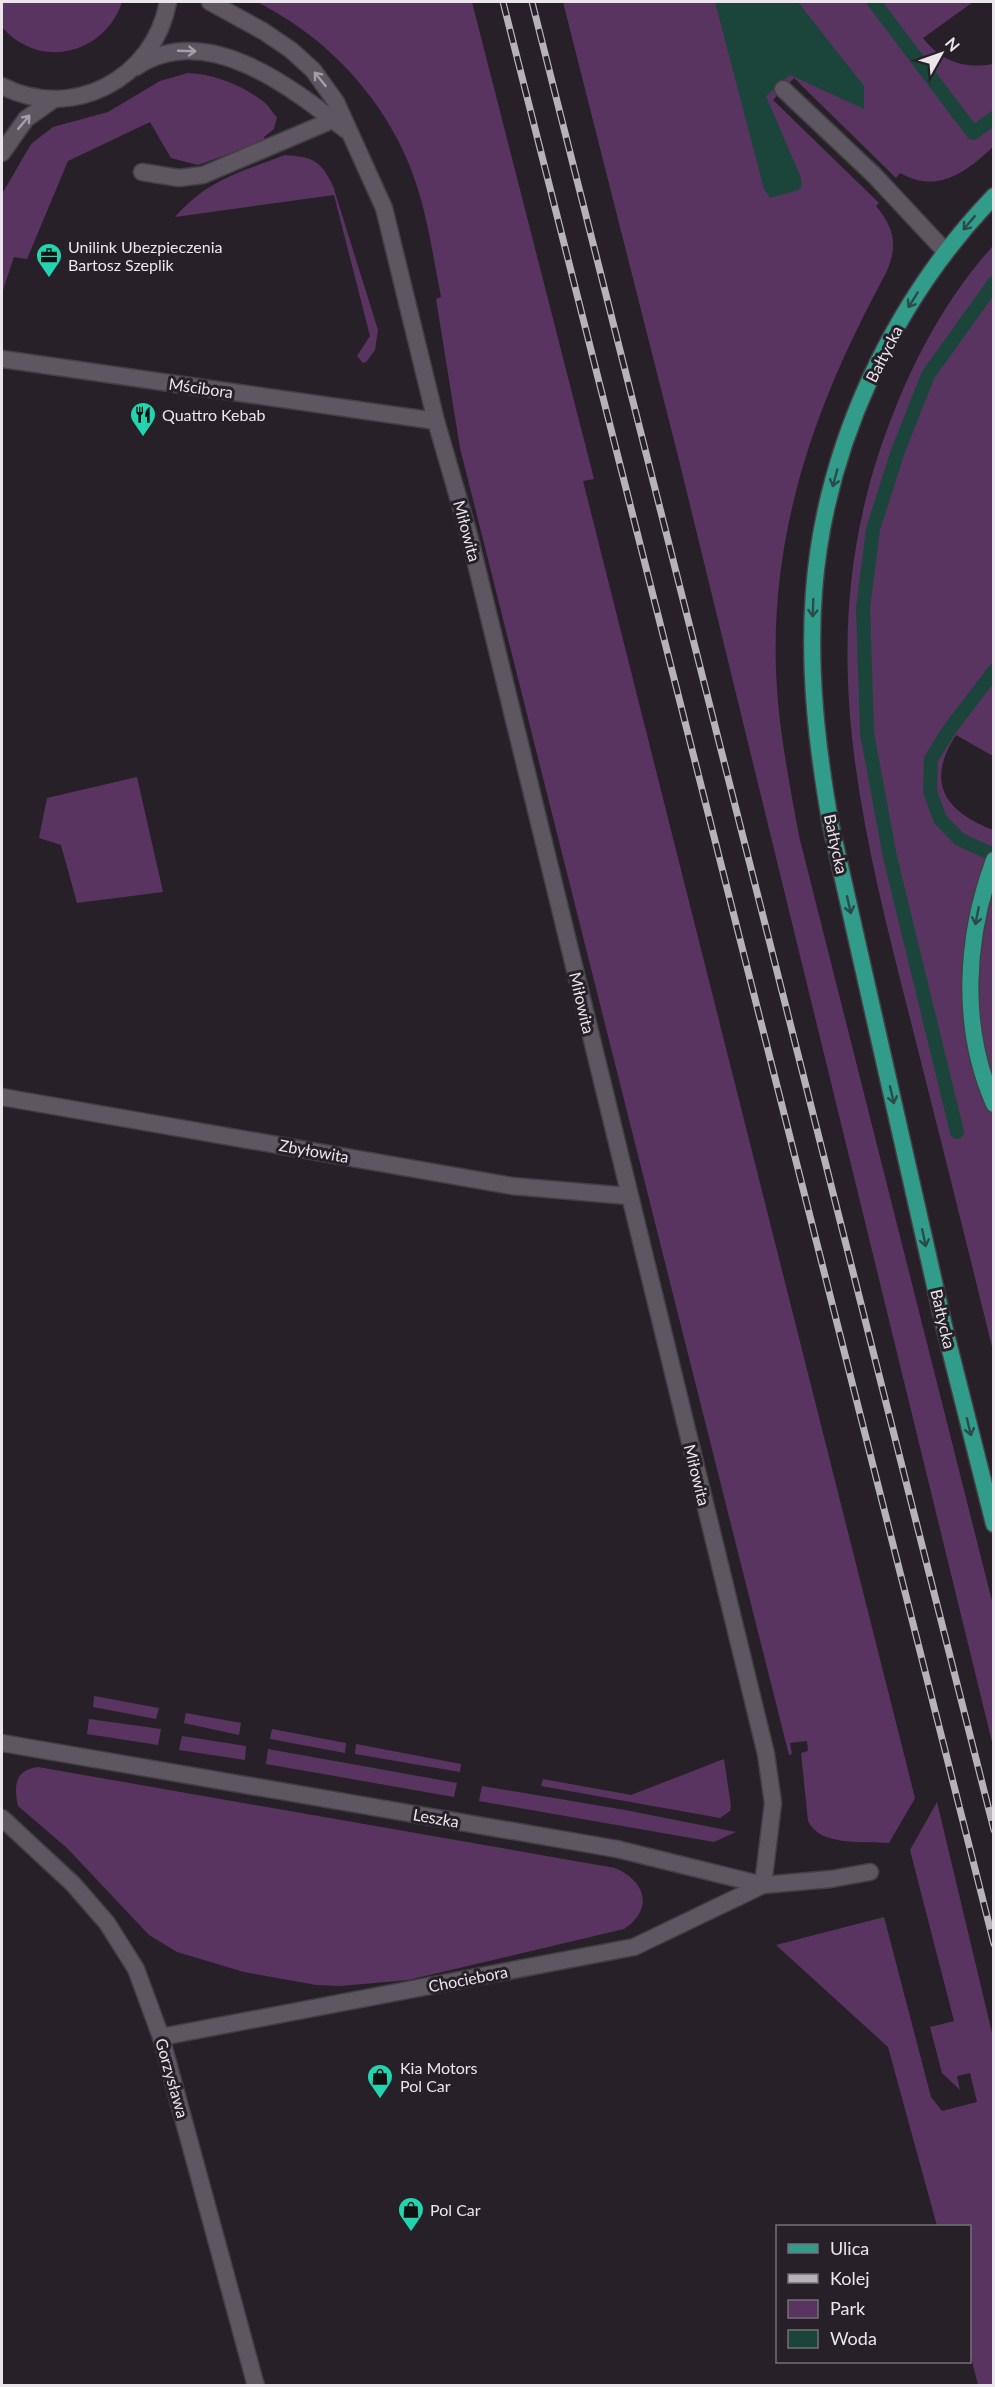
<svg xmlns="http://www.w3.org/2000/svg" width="995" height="2387" font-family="Lato,sans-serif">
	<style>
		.green { fill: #5a3461 }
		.water { fill: #1b453a }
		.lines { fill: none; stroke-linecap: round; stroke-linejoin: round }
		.stream { stroke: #1b453a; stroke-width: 14 }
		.service-casing { stroke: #443e45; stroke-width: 19 }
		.minor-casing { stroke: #443e45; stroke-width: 19 }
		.tertiary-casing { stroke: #443e45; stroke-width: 19 }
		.primary-casing { stroke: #443e45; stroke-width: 19 }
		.service { stroke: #5e5660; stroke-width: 16 }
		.minor { stroke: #5e5660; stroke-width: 16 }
		.tertiary { stroke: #5e5660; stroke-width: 16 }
		.primary { stroke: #329c8a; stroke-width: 16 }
		.rail-casing { stroke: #b7b2b9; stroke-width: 7 }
		.rail { stroke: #272029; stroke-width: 4.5; stroke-dasharray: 14; stroke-linecap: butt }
		.oneway { stroke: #a49ea6 }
		.oneway2 { stroke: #2b4b4b }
		.labels { text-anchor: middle; stroke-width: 6; stroke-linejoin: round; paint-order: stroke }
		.poi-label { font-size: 16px; fill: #eae5eb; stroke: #272029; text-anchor: start }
		.street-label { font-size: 16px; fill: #eae5eb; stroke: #272029 }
	</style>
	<rect width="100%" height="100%" fill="#272029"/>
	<!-- green -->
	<g class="green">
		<path d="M2,2H122C105,54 39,71 2,27Z"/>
		<path d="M257,2H472L594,479L583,481L915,1798L889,1843C864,1841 820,1847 808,1821L801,1753L808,1751L807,1741L790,1743L792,1754L789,1755L460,448L436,299L441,297C435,266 430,234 422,203C400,116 337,42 257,2Z"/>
		<path d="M563,2H973L923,38C942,62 964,69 993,64V147C965,173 937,194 900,173L896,178L794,78L773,100L879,203L876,206C895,229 898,246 886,273C818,398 771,525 776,670C778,726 789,781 799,836L993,1605V1746L678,456Z"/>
		<path d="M188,73C214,74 245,86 265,103C270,107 272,113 277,117L274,129L264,137L265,141L198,165L171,158L150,122L68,161L27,259L14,257L2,293V194L31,144L53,127L108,112L160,81Z"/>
		<path d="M285,155C312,157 321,160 333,186L378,330L375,350L366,362L363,363L357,356L370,336L334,195L175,217C207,180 240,172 285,155Z"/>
		<path d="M993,246V756L956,735C925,783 945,811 993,830V1351C967,1244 940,1137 913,1030C858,813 807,626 895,409C918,351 951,292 993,246Z"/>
		<path d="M137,777L163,892L77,903L61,845L39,838L47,798Z"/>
		<path d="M94,1696L159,1708L156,1719L93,1707Z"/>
		<path d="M186,1713L241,1723L239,1735L184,1723Z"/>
		<path d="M89,1719L161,1729L158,1745L87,1734Z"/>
		<path d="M272,1729L346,1743L345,1753L270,1739Z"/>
		<path d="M182,1736L246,1746L245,1760L179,1750Z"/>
		<path d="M356,1744L461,1764L460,1772L355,1754Z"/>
		<path d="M268,1749L457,1783L454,1797L266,1764Z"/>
		<path d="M724,1759L731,1806L730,1811L720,1818L541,1786L543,1779L631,1795Z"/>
		<path d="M38,1767L615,1868C646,1881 654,1909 624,1929L408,1980L340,1986L316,1985L244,1972L177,1952L149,1935L67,1848L18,1806C14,1787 14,1770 38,1767Z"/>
		<path d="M482,1786L625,1810L736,1832L714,1842L479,1801Z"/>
		<path d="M937,1802L993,2037V2385H978L970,2353V2226H937L888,2047L776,1945L884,1917L931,2097L942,2111L977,2102L970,2073L957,2076L960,2090L942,2073L930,2027L954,2021L910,1850Z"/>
	</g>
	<!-- water -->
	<path class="water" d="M715,2H798L864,86V109L790,75L766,96L801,178L802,186L798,190L770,198L764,189Z"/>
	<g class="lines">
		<!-- stream -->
		<g class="stream">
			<path d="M874,2L973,133L994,118"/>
			<path d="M994,671L949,730L931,759L930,791L940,819L959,839L994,855"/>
			<path d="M957,1132L890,857L867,733L863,608L873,529L898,451L928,375L994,283"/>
		</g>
		<defs>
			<g id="service">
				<path d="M783,89L874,175L945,251"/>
				<path d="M142,172L179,178L203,175L342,116"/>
			</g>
			<g id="minor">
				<path d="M210,2L263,31L291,50L313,70L336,102L384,208L436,421L469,535L766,1754L773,1803L763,1885"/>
				<path d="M136,67C206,20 291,87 346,130"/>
				<path d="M2,359L436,421"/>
				<path d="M2,1097L512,1186L628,1196"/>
				<path d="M2,1743L617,1849L763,1885L831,1879L870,1872"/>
				<path d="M2,1818L73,1884L107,1923L136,1969L161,2037L256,2386"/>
				<path d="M161,2037L634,1947L763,1885"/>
			</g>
			<g id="tertiary">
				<path d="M2,86C72,122 154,79 168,2"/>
				<path d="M2,153L26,119L54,99"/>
			</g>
			<g id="primary">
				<path d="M994,196C893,301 825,446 814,591C808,670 817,748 831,826L944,1326L994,1524"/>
				<path d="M994,860C965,938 960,1027 994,1104"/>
			</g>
		</defs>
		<!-- service casing -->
		<use href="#service" class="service-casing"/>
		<!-- minor casing -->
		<use href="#minor" class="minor-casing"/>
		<!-- tertiary casing -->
		<use href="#tertiary" class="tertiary-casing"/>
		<!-- primary casing -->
		<use href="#primary" class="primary-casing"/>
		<!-- service -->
		<use href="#service" class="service"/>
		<!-- minor -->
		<use href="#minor" class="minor"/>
		<!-- tertiary -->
		<use href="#tertiary" class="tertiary"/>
		<!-- primary -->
		<use href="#primary" class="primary"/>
		<defs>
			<g id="rail">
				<path d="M503,2L994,1944"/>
				<path d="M532,2L994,1830"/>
			</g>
		</defs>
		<!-- rail casing -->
		<use href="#rail" class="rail-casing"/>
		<!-- rail -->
		<use href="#rail" class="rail"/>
	</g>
	<!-- one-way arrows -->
	<defs><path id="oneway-shaft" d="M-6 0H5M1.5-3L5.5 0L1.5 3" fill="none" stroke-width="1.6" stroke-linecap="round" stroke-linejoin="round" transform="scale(1.5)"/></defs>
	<g class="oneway">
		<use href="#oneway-shaft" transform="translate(187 51) rotate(2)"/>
		<use href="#oneway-shaft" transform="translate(320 79) rotate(-129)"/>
		<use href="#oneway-shaft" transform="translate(24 122) rotate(-50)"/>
	</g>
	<g class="oneway2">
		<use href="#oneway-shaft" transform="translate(969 223) rotate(130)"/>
		<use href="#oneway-shaft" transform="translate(913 300) rotate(122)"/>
		<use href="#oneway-shaft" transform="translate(835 478) rotate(105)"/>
		<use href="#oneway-shaft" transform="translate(813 608) rotate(92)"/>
		<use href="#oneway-shaft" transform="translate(849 905) rotate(77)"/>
		<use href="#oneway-shaft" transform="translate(977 916) rotate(101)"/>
		<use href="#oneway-shaft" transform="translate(892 1095) rotate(77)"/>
		<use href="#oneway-shaft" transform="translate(924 1238) rotate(78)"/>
		<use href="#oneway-shaft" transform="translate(969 1427) rotate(76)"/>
	</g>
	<!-- icons -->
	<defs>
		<symbol id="office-pin" viewBox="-11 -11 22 30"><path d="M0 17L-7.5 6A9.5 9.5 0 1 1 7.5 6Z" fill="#22d5af" stroke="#272029"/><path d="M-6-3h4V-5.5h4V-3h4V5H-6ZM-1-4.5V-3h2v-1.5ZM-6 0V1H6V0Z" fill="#111"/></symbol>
		<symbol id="restaurant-pin" viewBox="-11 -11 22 30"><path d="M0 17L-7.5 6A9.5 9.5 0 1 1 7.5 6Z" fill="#22d5af" stroke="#272029"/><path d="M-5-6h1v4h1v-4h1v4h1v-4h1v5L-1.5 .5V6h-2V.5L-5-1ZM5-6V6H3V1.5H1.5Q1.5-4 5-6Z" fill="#111"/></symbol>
		<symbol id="shop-pin" viewBox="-11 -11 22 30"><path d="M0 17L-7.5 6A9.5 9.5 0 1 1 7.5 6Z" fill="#22d5af" stroke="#272029"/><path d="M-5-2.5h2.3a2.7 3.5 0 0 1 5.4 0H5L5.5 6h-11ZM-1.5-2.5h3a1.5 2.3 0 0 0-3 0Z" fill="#111"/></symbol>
	</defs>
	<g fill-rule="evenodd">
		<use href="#office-pin" x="34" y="241" width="30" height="40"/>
		<use href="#restaurant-pin" x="128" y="400" width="30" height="40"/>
		<use href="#shop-pin" x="365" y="2062" width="30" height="40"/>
		<use href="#shop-pin" x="396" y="2195" width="30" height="40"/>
	</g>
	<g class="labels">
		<!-- poi labels -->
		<g class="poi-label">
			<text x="68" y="253">Unilink Ubezpieczenia<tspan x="68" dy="18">Bartosz Szeplik</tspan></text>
			<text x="162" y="421">Quattro Kebab</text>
			<text x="400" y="2074">Kia Motors<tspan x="400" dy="18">Pol Car</tspan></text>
			<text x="430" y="2216">Pol Car</text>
		</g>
		<!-- street labels -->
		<g class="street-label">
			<text transform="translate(884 354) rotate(-63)" y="6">Bałtycka</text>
			<text transform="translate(201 388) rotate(8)" y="6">Mścibora</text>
			<text transform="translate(467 531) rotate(75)" y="6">Miłowita</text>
			<text transform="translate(836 844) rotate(78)" y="6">Bałtycka</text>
			<text transform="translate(582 1003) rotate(77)" y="6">Miłowita</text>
			<text transform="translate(314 1151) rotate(10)" y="6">Zbyłowita</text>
			<text transform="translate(943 1319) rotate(77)" y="6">Bałtycka</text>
			<text transform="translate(697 1475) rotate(76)" y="6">Miłowita</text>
			<text transform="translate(436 1818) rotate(10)" y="6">Leszka</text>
			<text transform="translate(468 1979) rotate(-11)" y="6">Chociebora</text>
			<text transform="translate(172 2078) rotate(74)" y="6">Gorzysława</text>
		</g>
	</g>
	<!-- border -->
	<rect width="995" height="2387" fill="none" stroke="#eae5eb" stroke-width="6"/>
	<!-- legend -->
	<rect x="776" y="2225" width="195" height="138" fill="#272029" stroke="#756f77" stroke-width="1.5"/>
	<rect x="788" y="2244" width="30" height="9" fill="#329c8a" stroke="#756f77" stroke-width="1.5"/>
	<text x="830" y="2255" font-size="18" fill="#eae5eb">Ulica</text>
	<rect x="788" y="2274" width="30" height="9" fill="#b7b2b9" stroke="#756f77" stroke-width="1.5"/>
	<text x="830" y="2285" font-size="18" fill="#eae5eb">Kolej</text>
	<rect x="788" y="2300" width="30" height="18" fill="#5a3461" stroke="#756f77" stroke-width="1.5"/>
	<text x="830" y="2315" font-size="18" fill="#eae5eb">Park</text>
	<rect x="788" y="2330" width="30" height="18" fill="#1b453a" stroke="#756f77" stroke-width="1.5"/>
	<text x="830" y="2345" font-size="18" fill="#eae5eb">Woda</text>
	<!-- north arrow -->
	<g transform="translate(941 54) rotate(50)" stroke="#272029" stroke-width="4.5" paint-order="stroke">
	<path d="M0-4.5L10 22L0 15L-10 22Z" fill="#eae5eb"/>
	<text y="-9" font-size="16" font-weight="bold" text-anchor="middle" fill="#eae5eb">N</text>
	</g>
</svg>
